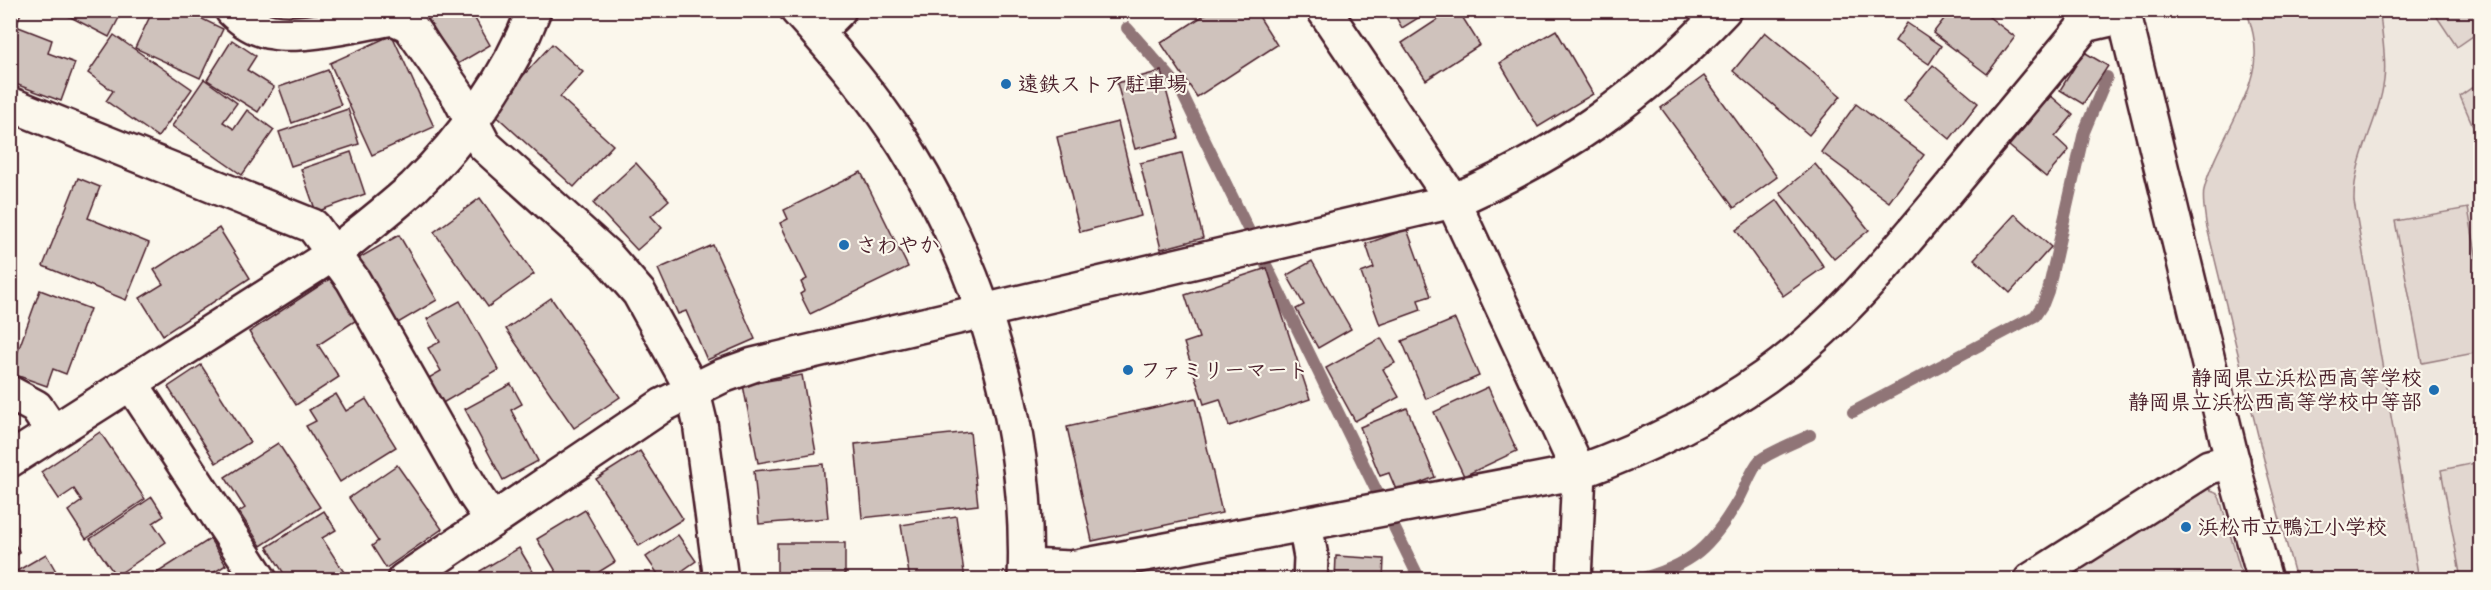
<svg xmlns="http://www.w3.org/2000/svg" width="2491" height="590" font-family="'Playpen Sans','Klee One',sans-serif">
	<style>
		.built { fill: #eee7de }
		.green { fill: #e2d7d0; stroke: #967b7e; stroke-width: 1.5 }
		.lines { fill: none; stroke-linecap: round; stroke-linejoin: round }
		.stream { stroke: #907477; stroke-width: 12 }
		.building { fill: #cfc2bc; stroke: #4a1f2b; stroke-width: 1.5 }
		.minor-casing { stroke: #4a1f2b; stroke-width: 38 }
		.minor { stroke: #fbf7ec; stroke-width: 33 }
		.poi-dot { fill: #1f6fb2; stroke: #fbf7ec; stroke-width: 2 }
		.labels { text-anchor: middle; stroke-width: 4.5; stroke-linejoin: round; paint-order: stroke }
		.poi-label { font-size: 21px; font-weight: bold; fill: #4a1f2b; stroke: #fbf7ec; text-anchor: start }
	</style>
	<rect width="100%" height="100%" fill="#fbf7ec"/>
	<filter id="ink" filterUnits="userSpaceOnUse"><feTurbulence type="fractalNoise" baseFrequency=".0167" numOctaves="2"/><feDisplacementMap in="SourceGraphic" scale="12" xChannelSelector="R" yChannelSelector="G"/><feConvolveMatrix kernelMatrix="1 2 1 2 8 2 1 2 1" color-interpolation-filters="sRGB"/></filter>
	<g filter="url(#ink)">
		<!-- built -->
		<path class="built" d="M2380,11H2480V579H2419L2354,201L2353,185L2356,169L2384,79Z"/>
		<!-- green -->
		<g class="green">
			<path d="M2247,11H2380C2381,33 2387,58 2384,80C2379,122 2353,158 2354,201L2419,579H2296L2266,468L2206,223C2205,213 2202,200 2204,190C2214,146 2253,100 2255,56C2256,41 2251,25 2247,11Z"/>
			<path d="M2433,11H2480V31L2457,47Z"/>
			<path d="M2480,82V142L2460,96Z"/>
			<path d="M2468,208L2480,277V352L2422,363L2395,221Z"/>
			<path d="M2480,462V579H2461L2441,470Z"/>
			<path d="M2208,489L2216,492L2220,499L2243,579L2060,580L2200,491Z"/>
		</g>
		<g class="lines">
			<!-- stream -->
			<g class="stream">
				<path d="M1127,28L1179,87L1249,231"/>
				<path d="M1266,265L1377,492"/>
				<path d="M1853,412L2035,316L2043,304L2048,291L2084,132L2107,77"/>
				<path d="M1394,527L1420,580"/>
				<path d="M1635,580C1692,566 1712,546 1740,497C1746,486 1752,468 1760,460C1770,452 1798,441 1810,435"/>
			</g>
		</g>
		<!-- building -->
		<g class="building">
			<path d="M10,10H22L16,26L52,40L48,53L75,63L61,101L10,82Z"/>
			<path d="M57,10H123L109,37Z"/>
			<path d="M153,10H184L223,29L200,78L135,48Z"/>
			<path d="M423,10H470L490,45L456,65Z"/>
			<path d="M1212,10H1255L1277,45L1197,97L1161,43Z"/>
			<path d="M1392,10H1431L1402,28Z"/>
			<path d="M1452,10H1458L1480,45L1426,80L1402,43Z"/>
			<path d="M1951,10H1980L2015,37L1987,74L1933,33Z"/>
			<path d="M1907,23L1941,46L1929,64L1895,41Z"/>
			<path d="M1556,30L1593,94L1538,127L1500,63Z"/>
			<path d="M1765,32L1841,96L1809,135L1733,71Z"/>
			<path d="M114,35L192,89L158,137L106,101L113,91L88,73Z"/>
			<path d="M392,35L434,127L372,155L330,63Z"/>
			<path d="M232,40L256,56L247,70L274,87L258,112L207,80Z"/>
			<path d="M552,44L583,72L560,97L613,145L574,187L491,111Z"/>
			<path d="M2084,52L2108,66L2083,104L2060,90Z"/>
			<path d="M1933,65L1978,103L1950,139L1904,101Z"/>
			<path d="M328,70L341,105L292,123L279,87Z"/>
			<path d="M1161,71L1179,138L1135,149L1117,83Z"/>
			<path d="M1704,76L1777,177L1734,208L1661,108Z"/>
			<path d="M204,79L237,103L223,122L234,129L247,110L274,130L242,175L172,126Z"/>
			<path d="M2051,96L2073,115L2055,137L2069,150L2046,177L2009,146Z"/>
			<path d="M1856,104L1924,155L1889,202L1821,152Z"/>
			<path d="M348,109L359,144L291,166L279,132Z"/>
			<path d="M1118,122L1141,216L1080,232L1057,137Z"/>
			<path d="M351,152L365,194L316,212L301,169Z"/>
			<path d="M1182,153L1203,238L1161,249L1140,163Z"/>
			<path d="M636,163L669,200L651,216L662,228L637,250L593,203Z"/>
			<path d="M1815,164L1869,230L1834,259L1780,193Z"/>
			<path d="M861,172L908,267L810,314L800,294L805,291L801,282L807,279L780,223L788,219L784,210Z"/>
			<path d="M78,178L100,187L88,218L149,243L126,300L43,266Z"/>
			<path d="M480,198L534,274L488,307L434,232Z"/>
			<path d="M1777,200L1824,267L1783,296L1736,230Z"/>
			<path d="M2015,214L2051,247L2010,293L1974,259Z"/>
			<path d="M219,228L250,278L163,335L140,298L163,284L154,270Z"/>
			<path d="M1407,229L1431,296L1418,300L1421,310L1380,325L1361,273L1374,268L1366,244Z"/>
			<path d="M399,235L437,300L398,323L359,258Z"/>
			<path d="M713,245L755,339L707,360L686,311L678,314L658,269Z"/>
			<path d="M1312,261L1351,329L1318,348L1296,309L1304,305L1287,275Z"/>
			<path d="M1267,268L1310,399L1229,426L1220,399L1204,404L1184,343L1199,338L1185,295Z"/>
			<path d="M331,278L358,319L318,345L339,377L296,405L249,332Z"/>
			<path d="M40,290L90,309L66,374L53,369L47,386L10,373Z"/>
			<path d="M551,298L620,397L574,428L506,329Z"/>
			<path d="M460,301L499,370L441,404L427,379L441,371L428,348L440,342L427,319Z"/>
			<path d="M1455,319L1479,376L1426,399L1402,341Z"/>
			<path d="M1381,338L1395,363L1383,369L1399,397L1355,421L1326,368Z"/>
			<path d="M201,365L250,442L216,463L168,387Z"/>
			<path d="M802,375L816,453L758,463L743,385Z"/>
			<path d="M511,384L522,404L511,410L538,461L503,480L465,409Z"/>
			<path d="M1488,387L1517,451L1464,476L1434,412Z"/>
			<path d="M336,394L346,411L366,399L396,447L340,482L306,426L316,421L309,410Z"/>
			<path d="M1196,398L1222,513L1092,541L1067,427Z"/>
			<path d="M1407,408L1435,477L1397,492L1389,473L1380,476L1360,427Z"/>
			<path d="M100,432L145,499L86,539L68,511L82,501L74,489L59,499L41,472Z"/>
			<path d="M970,432L978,505L862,518L855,444Z"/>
			<path d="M278,443L320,507L261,546L239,512L245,508L225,477Z"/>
			<path d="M640,451L683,519L639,546L596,479Z"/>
			<path d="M823,464L828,518L759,524L754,471Z"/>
			<path d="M397,465L442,529L386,568L372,546L378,541L349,498Z"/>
			<path d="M152,497L164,516L153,523L166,542L116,576L90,539Z"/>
			<path d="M585,510L615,562L586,580H561L537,539Z"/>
			<path d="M324,511L336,530L322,538L349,580H288L267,547Z"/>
			<path d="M956,516L965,580H910L901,525Z"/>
			<path d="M678,535L696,561L669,580H662L646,557Z"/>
			<path d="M10,537L20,553L10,559Z"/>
			<path d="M210,539L226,565L202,580H146Z"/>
			<rect x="777" y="543" width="68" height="37"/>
			<path d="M519,548L538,580H485L480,571Z"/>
			<path d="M46,554L61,580H10V575Z"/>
			<path d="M1336,556L1384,559L1383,580H1335Z"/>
		</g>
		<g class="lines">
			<defs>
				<g id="minor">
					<path d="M232,10C243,21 257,30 273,32C301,38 363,23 393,18L409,25L459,97L484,145L606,255L639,293L692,389L700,422L721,580"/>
					<path d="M797,10C836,53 874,97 905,146C984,273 1031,429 1025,580"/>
					<path d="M1324,10L1453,201L1579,472L1574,580"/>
					<path d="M2123,10L2236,476L2265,580"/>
					<path d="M817,32L839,10"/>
					<path d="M10,104L313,226L353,280L475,495L492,520"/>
					<path d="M131,383L260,580"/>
					<path d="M10,393L36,407L53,432"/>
					<path d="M10,460L333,254C360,232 388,211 414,187C464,138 509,76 534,10"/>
					<path d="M1305,524L1311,557L1310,580"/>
					<path d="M1026,566L1071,568L1579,472C1645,448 1707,418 1765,377C1835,327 1888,262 1943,196C1990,139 2038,82 2085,25L2124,16"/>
					<path d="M404,580L663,405L722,376L753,365L1453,201C1561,154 1643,96 1724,10"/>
					<path d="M2031,580L2209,467L2233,461"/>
				</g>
			</defs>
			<!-- minor casing -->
			<use href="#minor" class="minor-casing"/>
			<!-- minor -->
			<use href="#minor" class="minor"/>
		</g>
	</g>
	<!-- markers -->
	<g class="poi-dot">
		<circle cx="1006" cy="84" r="6"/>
		<circle cx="844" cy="245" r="6"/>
		<circle cx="1128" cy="370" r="6"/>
		<circle cx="2434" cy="390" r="6"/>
		<circle cx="2186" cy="527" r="6"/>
	</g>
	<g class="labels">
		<!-- poi labels -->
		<g class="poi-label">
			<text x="1018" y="91">遠鉄ストア駐車場</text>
			<text x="856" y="252">さわやか</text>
			<text x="1140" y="377">ファミリーマート</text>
			<text x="2422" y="385" text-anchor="end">静岡県立浜松西高等学校<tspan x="2422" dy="24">静岡県立浜松西高等学校中等部</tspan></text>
			<text x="2198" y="534">浜松市立鴨江小学校</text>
		</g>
	</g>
	<!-- margin -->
	<rect width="2491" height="590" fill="none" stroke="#fbf7ec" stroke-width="36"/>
	<rect x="18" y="18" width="2455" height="554" fill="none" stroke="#4a1f2b" stroke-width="2" filter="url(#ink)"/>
</svg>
